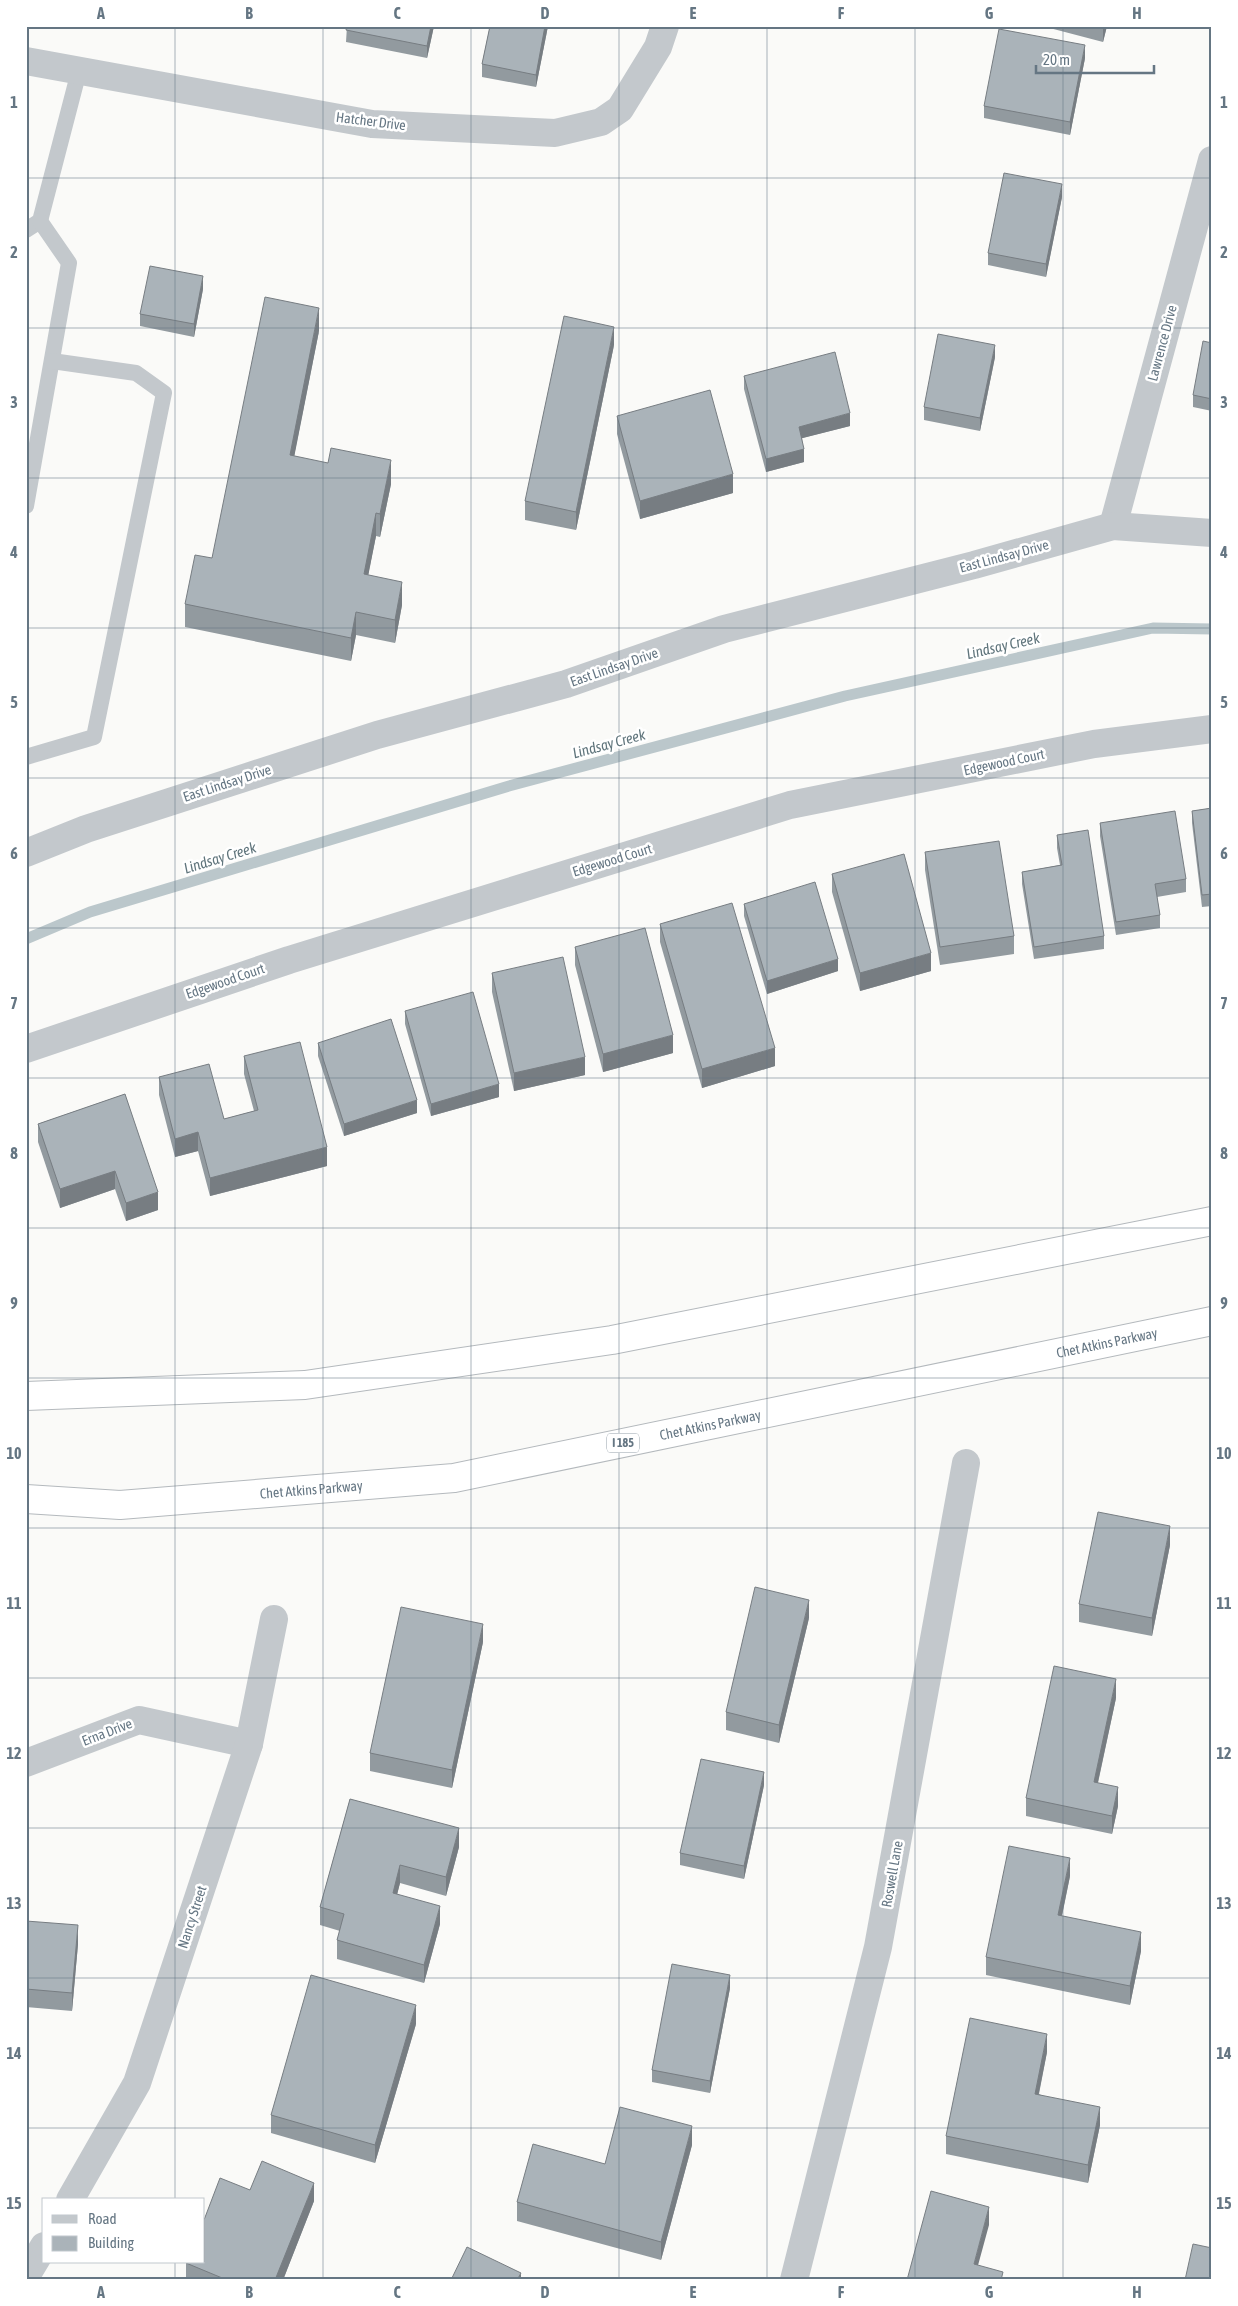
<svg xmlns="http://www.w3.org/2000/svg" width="1238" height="2306" font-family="'Asap Condensed',sans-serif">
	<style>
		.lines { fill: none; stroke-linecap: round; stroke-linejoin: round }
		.stream { stroke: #bbc7cb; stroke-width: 11 }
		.motorway-casing { stroke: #b4b9bd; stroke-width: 30 }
		.service { stroke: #c3c8cc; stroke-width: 16 }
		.minor { stroke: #c3c8cc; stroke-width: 28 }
		.motorway { stroke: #fff; stroke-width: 28 }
		.wall { fill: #929a9f }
		.shaded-wall { fill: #777d82 }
		.building { fill: #aab3b9; stroke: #777d82 }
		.grid { fill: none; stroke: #657683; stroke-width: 1; stroke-opacity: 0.55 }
		.labels { text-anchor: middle; stroke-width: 5; stroke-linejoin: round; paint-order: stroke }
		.shield { fill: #fff; stroke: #939fa8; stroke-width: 1 }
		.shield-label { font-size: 12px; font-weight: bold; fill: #657683 }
		.street-label { font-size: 14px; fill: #657683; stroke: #fff }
		.water-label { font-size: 15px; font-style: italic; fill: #60757c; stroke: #fff }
		.neatline { fill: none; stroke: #657683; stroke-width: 2 }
		.grid-label { font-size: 16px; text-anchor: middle; font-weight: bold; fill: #657683 }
	</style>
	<rect width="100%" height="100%" fill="#fafaf8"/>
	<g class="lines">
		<!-- stream -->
		<path class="stream" d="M26,939L90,912L509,786L845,696L1153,628L1212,629"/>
		<defs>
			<g id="motorway">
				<path d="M26,1396L305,1385L612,1340L1212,1221"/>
				<path id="s1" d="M26,1499L120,1505L454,1478L1212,1321"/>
			</g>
		</defs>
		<!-- motorway casing -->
		<use href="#motorway" class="motorway-casing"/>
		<!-- service -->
		<g class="service">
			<path d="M26,230L40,221L79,71"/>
			<path d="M26,506L69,263L40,221"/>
			<path d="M26,757L94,737L164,393L136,373L52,361"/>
		</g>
		<!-- minor -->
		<g class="minor">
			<path d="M26,61L372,124L555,133L601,122L620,109L658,47L665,26"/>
			<path d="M1113,526L1212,160"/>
			<path d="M26,853L86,829L377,735L566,684L724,629L974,565L1113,526L1212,533"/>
			<path d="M26,1049L289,960L790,805L1094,744L1212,729"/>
			<path d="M26,1763L139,1720L249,1744"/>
			<path d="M70,2200L137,2083L249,1744L274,1619"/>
			<path d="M26,2276L44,2246"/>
			<path d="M794,2280L878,1947L966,1463"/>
		</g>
		<!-- motorway -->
		<use href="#motorway" class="motorway"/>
	</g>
	<!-- wall -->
	<g class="wall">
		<path d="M347,26H434L427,58L346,42Z"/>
		<path d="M490,26H548L536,87L482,77V64Z"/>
		<path d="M1042,26H1107L1103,42Z"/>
		<path d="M1085,58L1070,135L984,118V106Z"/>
		<path d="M1062,197L1046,277L988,265V253Z"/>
		<path d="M203,289L194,337L140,326V314Z"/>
		<path d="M319,331L294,456L391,484L380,537L376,536L368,575L402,605L395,643L356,635L351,661L185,627V604L212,558Z"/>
		<path d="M1212,343V411L1193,407V395Z"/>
		<path d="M614,345L576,530L525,520V501Z"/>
		<path d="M995,357L980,431L924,420V407Z"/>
		<path d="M744,376L850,426L802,438L804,462L766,472L744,389Z"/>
		<path d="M617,416L733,493L640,519L617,434Z"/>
		<path d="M1212,808V906L1202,907L1192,823V811Z"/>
		<path d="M1100,823L1186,879V892L1157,897L1160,915V928L1116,935L1100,836Z"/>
		<path d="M1057,835L1104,936V949L1034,959L1022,884V872L1060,865L1057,848Z"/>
		<path d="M925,852L1014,936V954L940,965L925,870Z"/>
		<path d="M832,874L931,971L860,991L832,892Z"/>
		<path d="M744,904L838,971L767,994L744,916Z"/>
		<path d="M660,924L775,1066L702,1088L660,942Z"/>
		<path d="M575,947L673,1053L603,1072L575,965Z"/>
		<path d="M492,973L585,1075L514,1091L492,992Z"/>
		<path d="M405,1011L499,1097L431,1116L405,1024Z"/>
		<path d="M318,1043L417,1113L344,1136L318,1056Z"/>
		<path d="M244,1056L327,1166L210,1196L198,1151L175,1157L159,1095V1077L224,1119L254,1111L244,1074Z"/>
		<path d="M125,1094L158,1210L126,1221L115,1189L60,1208L38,1142V1124Z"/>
		<path d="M1170,1545L1152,1636L1079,1622V1604Z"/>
		<path d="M809,1618L779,1743L726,1730V1712Z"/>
		<path d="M483,1642L452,1788L370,1771V1753Z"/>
		<path d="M1116,1698L1098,1783L1118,1806L1112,1834L1026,1816V1798Z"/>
		<path d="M764,1785L744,1879L680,1865V1853Z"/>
		<path d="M350,1799L459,1847L446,1896L400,1883L397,1894L440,1924L424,1983L337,1959V1940L340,1931L320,1925V1907Z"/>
		<path d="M1070,1876L1062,1916L1141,1951L1130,2005L986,1975V1957Z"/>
		<path d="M26,1921L78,1944L72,2011L26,2007Z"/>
		<path d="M730,1988L710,2093L652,2082V2070Z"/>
		<path d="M416,2024L375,2163L271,2133V2115Z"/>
		<path d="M1047,2052L1039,2094L1100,2125L1088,2183L946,2154V2136Z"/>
		<path d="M692,2145L661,2260L517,2221V2202L605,2164Z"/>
		<path d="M250,2190L314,2201L283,2280H186V2263Z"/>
	</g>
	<!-- shaded-wall -->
	<g class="shaded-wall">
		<path d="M431,26H434L427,58V46Z"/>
		<path d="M545,26H548L536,87V75Z"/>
		<path d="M1103,26H1107L1103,42Z"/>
		<path d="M1085,45V58L1070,135V122Z"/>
		<path d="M1062,184V197L1046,277V264Z"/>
		<path d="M203,276V289L194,337V324Z"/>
		<path d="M319,308V331L290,478V455Z"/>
		<path d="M614,327V345L576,530V512Z"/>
		<path d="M995,345V357L980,431V418Z"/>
		<path d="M850,413V426L799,439V427Z"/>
		<path d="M804,449V462L766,472V459Z"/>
		<path d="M391,460V484L380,537V514Z"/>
		<path d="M733,474V493L640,519V501Z"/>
		<path d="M376,513V536L364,597V574Z"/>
		<path d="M402,582V605L395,643V620Z"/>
		<path d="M356,612V635L351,661V638Z"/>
		<path d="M931,953V971L860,991V973Z"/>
		<path d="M838,959V971L767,994V981Z"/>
		<path d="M673,1035V1053L603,1072V1054Z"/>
		<path d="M775,1048V1066L702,1088V1069Z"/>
		<path d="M585,1057V1075L514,1091V1073Z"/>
		<path d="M499,1084V1097L431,1116V1104Z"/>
		<path d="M417,1100V1113L344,1136V1124Z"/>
		<path d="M198,1132V1151L175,1157V1139Z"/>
		<path d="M327,1147V1166L210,1196V1178Z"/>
		<path d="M115,1171V1189L60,1208V1189Z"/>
		<path d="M158,1192V1210L126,1221V1203Z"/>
		<path d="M1170,1526V1545L1152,1636V1618Z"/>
		<path d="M809,1600V1618L779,1743V1725Z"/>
		<path d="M483,1624V1642L452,1788V1770Z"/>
		<path d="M1116,1679V1698L1094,1800V1782Z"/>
		<path d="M764,1772V1785L744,1879V1866Z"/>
		<path d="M1118,1787V1806L1112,1834V1816Z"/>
		<path d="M459,1828V1847L446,1896V1877Z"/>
		<path d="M1070,1858V1876L1058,1934V1915Z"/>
		<path d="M400,1865V1883L393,1911V1893Z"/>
		<path d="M440,1906V1924L424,1983V1965Z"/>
		<path d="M78,1925V1944L72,2011V1993Z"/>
		<path d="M1141,1932V1951L1130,2005V1986Z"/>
		<path d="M730,1975V1988L710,2093V2081Z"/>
		<path d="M416,2005V2024L375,2163V2145Z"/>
		<path d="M1047,2034V2052L1035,2112V2094Z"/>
		<path d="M1100,2107V2125L1088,2183V2165Z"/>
		<path d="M692,2126V2145L661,2260V2242Z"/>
		<path d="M314,2183V2201L283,2280H275Z"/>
		<path d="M989,2207V2225L974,2280V2264Z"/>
		<path d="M521,2273V2280H517Z"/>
	</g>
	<!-- building -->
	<g class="building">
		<path d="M347,26H431L427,46L346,30Z"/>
		<path d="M490,26H545L536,75L482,64Z"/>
		<path d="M999,29L1085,45L1070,122L984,106Z"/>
		<path d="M1004,173L1062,184L1046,264L988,253Z"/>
		<path d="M150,266L203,276L194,324L140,314Z"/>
		<path d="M265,297L319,308L290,455L328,463L331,448L391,460L380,514L376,513L364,574L402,582L395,620L356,612L351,638L185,604L195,555L212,558Z"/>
		<path d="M564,316L614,327L576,512L525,501Z"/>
		<path d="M938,334L995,345L980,418L924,407Z"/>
		<path d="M1203,341L1212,343V399L1193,395Z"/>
		<path d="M835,352L850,413L799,427L804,449L766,459L744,376Z"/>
		<path d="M710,390L733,474L640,501L617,416Z"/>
		<path d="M1212,808V894L1202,895L1192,811Z"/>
		<path d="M1175,811L1186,879L1155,884L1160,915L1116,922L1100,823Z"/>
		<path d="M1088,830L1104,936L1034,947L1022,872L1062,865L1057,835Z"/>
		<path d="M999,841L1014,936L940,947L925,852Z"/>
		<path d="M904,854L931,953L860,973L832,874Z"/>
		<path d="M815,882L838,959L767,981L744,904Z"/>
		<path d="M732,903L775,1048L702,1069L660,924Z"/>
		<path d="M645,928L673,1035L603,1054L575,947Z"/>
		<path d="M563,957L585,1057L514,1073L492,973Z"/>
		<path d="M473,992L499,1084L431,1104L405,1011Z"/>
		<path d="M391,1019L417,1100L344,1124L318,1043Z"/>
		<path d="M300,1042L327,1147L210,1178L198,1132L175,1139L159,1077L209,1064L224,1119L258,1110L244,1056Z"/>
		<path d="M125,1094L158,1192L126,1203L115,1171L60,1189L38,1124Z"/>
		<path d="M1098,1512L1170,1526L1152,1618L1079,1604Z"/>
		<path d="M755,1587L809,1600L779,1725L726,1712Z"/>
		<path d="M401,1607L483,1624L452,1770L370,1753Z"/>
		<path d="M1054,1666L1116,1679L1094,1782L1118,1787L1112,1816L1026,1798Z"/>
		<path d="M701,1759L764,1772L744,1866L680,1853Z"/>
		<path d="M350,1799L459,1828L446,1877L400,1865L393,1893L440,1906L424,1965L337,1940L344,1914L320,1907Z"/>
		<path d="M1009,1846L1070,1858L1058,1915L1141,1932L1130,1986L986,1957Z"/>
		<path d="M26,1921L78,1925L72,1993L26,1989Z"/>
		<path d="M672,1964L730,1975L710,2081L652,2070Z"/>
		<path d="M311,1975L416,2005L375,2145L271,2115Z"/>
		<path d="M970,2018L1047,2034L1035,2094L1100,2107L1088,2165L946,2136Z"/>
		<path d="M620,2107L692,2126L661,2242L517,2202L533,2144L605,2164Z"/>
		<path d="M262,2161L314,2183L275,2280H227L186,2263V2262H204V2220L220,2178L250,2190Z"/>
		<path d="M931,2191L989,2207L974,2264L1003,2272L1001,2280H907Z"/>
		<path d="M1193,2244L1212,2248V2280H1185Z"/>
		<path d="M467,2247L521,2273L517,2280H451Z"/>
	</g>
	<!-- grid -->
	<path class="grid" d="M175,26V2200M323,26V2280M471,26V2280M619,26V2280M767,26V2280M915,26V2280M1063,26V2280M26,178H1212M26,328H1212M26,478H1212M26,628H1212M26,778H1212M26,928H1212M26,1078H1212M26,1228H1212M26,1378H1212M26,1528H1212M26,1678H1212M26,1828H1212M26,1978H1212M26,2128H1212M175,2262V2280"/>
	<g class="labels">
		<!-- shield labels -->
		<rect class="shield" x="607" y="1433.5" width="32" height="19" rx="4"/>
		<g class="shield-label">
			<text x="623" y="1447">I 185</text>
		</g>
		<!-- street labels -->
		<g class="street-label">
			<text transform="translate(371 121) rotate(7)" y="5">Hatcher Drive</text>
			<text transform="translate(1162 343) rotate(-75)" y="5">Lawrence Drive</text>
			<text transform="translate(1004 556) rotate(-15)" y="5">East Lindsay Drive</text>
			<text transform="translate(614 667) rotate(-19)" y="5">East Lindsay Drive</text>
			<text transform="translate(1004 762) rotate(-12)" y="5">Edgewood Court</text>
			<text transform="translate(227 783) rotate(-18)" y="5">East Lindsay Drive</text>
			<text transform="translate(612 860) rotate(-17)" y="5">Edgewood Court</text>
			<text transform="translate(225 981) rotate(-19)" y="5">Edgewood Court</text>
			<text dy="5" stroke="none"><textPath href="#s1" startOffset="1096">Chet Atkins Parkway</textPath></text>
			<text dy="5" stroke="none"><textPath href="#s1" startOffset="691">Chet Atkins Parkway</textPath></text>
			<text dy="5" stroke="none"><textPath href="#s1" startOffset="286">Chet Atkins Parkway</textPath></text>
			<text transform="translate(107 1732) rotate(-21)" y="5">Erna Drive</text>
			<text transform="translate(892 1874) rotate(-80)" y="5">Roswell Lane</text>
			<text transform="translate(192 1917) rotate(-72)" y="5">Nancy Street</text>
		</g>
		<!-- water labels -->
		<g class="water-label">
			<text transform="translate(1003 646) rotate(-13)" y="5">Lindsay Creek</text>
			<text transform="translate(609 744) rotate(-15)" y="5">Lindsay Creek</text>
			<text transform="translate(220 858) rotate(-17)" y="5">Lindsay Creek</text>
		</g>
	</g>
	<!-- border -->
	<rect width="1238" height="2306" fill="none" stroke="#ffffff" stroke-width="55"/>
	<!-- legend -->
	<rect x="42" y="2198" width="162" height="65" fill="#ffffff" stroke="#c1c8cd"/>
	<rect x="52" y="2215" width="25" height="8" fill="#c3c8cc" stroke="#c1c8cd"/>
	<text x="88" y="2224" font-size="15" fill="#657683">Road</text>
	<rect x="52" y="2236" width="25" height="15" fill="#aab3b9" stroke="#c1c8cd"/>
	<text x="88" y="2248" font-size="15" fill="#657683">Building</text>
	<!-- scale -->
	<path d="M1036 65v8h118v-8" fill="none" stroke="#657683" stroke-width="2.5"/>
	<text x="1043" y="65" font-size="15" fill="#657683" stroke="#ffffff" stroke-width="4" paint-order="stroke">20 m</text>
	<rect x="28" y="28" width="1182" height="2250" class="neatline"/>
	<g class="grid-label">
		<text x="101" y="19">A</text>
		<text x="249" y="19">B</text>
		<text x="397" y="19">C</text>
		<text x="545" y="19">D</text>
		<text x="693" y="19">E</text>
		<text x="841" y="19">F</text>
		<text x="989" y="19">G</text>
		<text x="1137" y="19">H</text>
		<text x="14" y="108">1</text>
		<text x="1224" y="108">1</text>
		<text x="14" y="258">2</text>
		<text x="1224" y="258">2</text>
		<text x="14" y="408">3</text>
		<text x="1224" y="408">3</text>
		<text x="14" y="558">4</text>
		<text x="1224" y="558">4</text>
		<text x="14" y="708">5</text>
		<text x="1224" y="708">5</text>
		<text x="14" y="859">6</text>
		<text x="1224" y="859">6</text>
		<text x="14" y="1009">7</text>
		<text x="1224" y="1009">7</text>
		<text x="14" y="1159">8</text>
		<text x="1224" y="1159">8</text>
		<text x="14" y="1309">9</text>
		<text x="1224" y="1309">9</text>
		<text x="14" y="1459">10</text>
		<text x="1224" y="1459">10</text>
		<text x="14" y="1609">11</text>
		<text x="1224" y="1609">11</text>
		<text x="14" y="1759">12</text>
		<text x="1224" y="1759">12</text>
		<text x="14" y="1909">13</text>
		<text x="1224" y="1909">13</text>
		<text x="14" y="2059">14</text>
		<text x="1224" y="2059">14</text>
		<text x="14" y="2209">15</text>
		<text x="1224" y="2209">15</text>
		<text x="101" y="2298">A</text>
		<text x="249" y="2298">B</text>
		<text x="397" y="2298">C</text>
		<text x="545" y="2298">D</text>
		<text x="693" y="2298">E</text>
		<text x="841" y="2298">F</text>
		<text x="989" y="2298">G</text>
		<text x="1137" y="2298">H</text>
	</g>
</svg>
